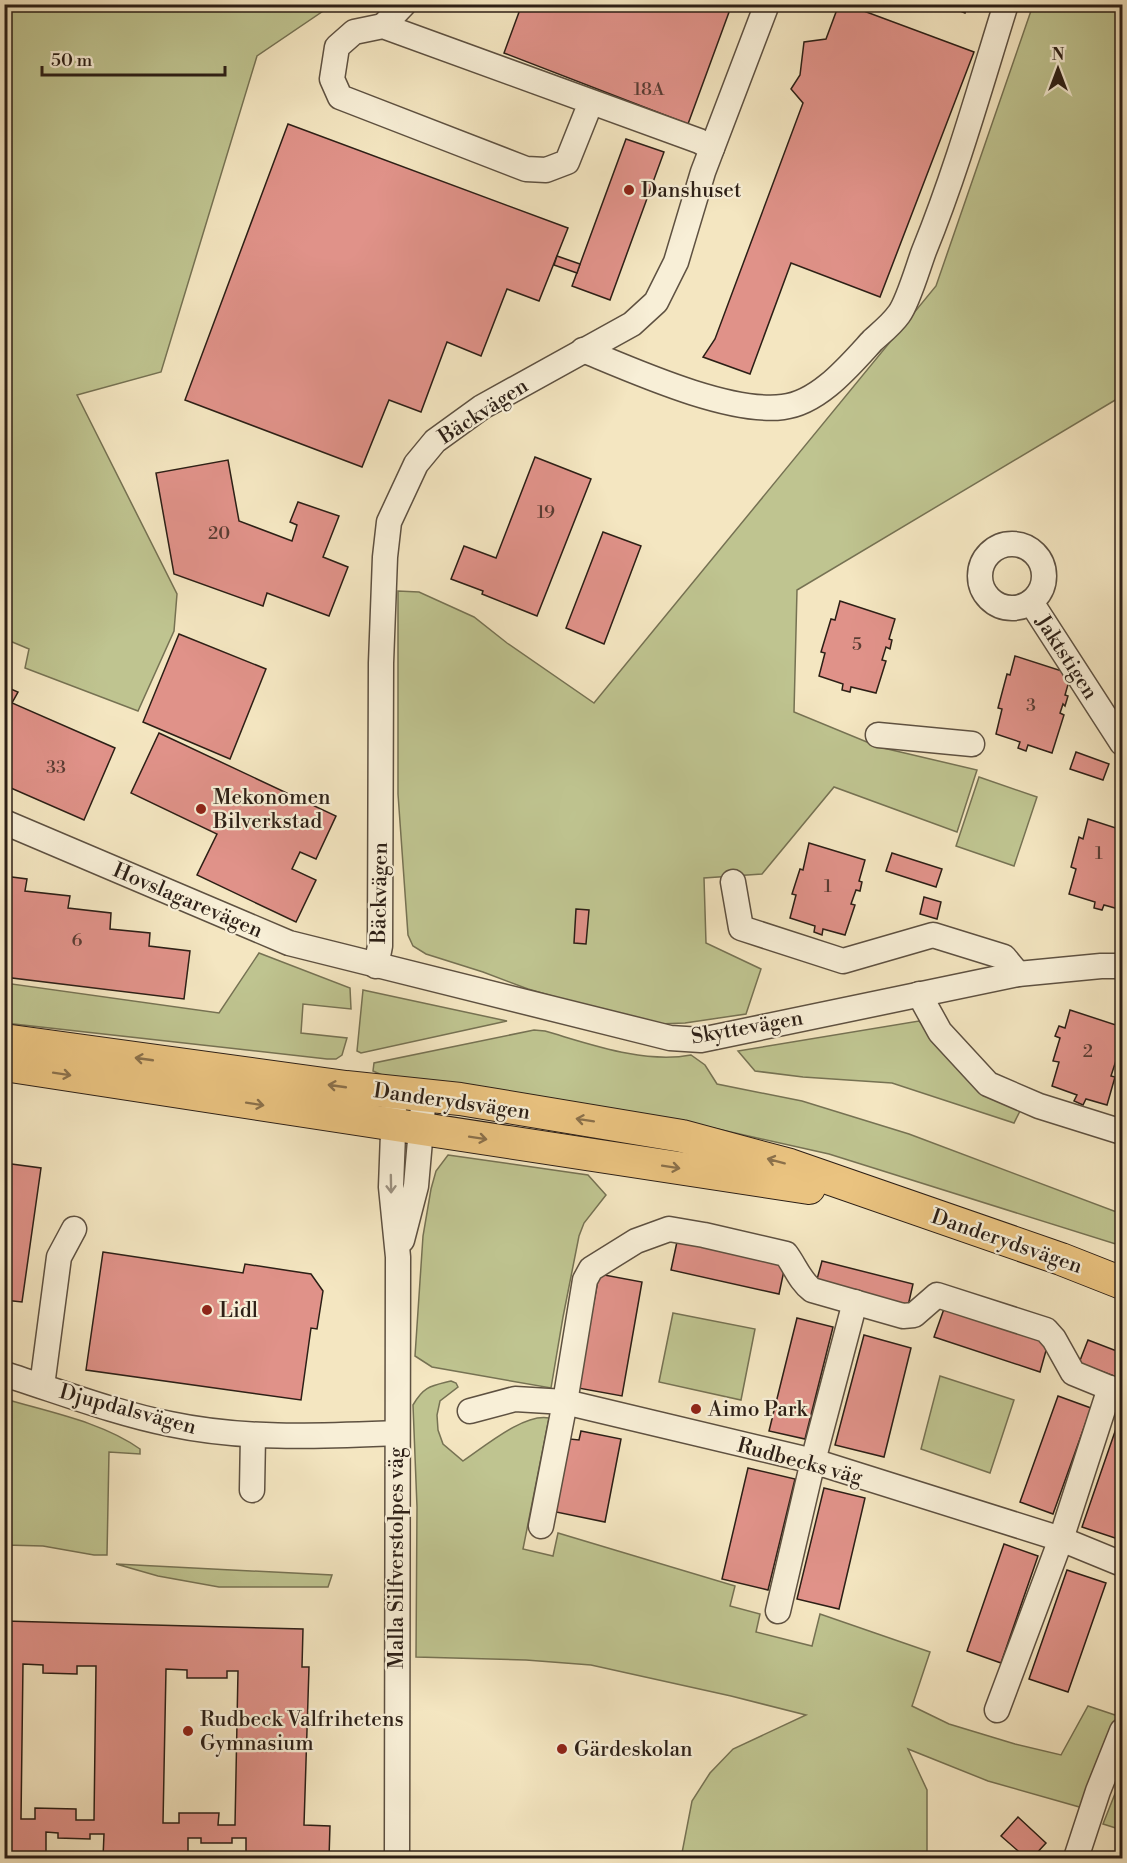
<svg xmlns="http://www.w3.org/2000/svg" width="1127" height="1863" font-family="'Libre Bodoni',serif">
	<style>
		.green { fill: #bfc490; stroke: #767253; stroke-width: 1.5 }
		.building { fill: #e09289; stroke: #2c1f16; stroke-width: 1.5; fill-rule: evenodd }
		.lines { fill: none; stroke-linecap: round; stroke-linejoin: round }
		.minor-casing { stroke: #5e5141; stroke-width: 27 }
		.major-casing { stroke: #2c1f16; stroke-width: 34 }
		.minor { stroke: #f8efd7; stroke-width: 24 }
		.major { stroke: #eac380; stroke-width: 32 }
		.oneway { stroke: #8b714b }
		.oneway2 { stroke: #9c9180 }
		.poi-dot { fill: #8f2418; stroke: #f8efd7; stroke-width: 2 }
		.labels { text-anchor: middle; stroke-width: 4.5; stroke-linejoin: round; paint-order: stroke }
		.number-label { font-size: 18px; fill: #593c33 }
		.poi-label { font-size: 21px; fill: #2c1f16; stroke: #f8efd7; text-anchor: start }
		.street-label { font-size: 21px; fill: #2c1f16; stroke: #f8efd7 }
	</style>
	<rect width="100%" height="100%" fill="#f4e6c1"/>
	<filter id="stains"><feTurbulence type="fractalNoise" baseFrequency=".00333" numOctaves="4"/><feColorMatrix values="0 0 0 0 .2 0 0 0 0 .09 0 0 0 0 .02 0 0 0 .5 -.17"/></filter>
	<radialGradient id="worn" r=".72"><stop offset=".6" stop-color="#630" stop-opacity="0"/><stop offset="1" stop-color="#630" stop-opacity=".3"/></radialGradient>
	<!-- green -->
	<g class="green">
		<path d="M4,5H332L257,56L161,372L77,395L177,594L174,631L138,711L25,668L29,649L5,639Z"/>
		<path d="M1033,5H1122V396L797,590L794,712L879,747L977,770L957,832L834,787L762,874L704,878L706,943L761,969L746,1014L685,1023L658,1024L628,1018L528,989L483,972L426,954L413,946L408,935L398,794V591L419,592L474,617L507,643L594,703L936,286Z"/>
		<path d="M979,777L1037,797L1014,866L956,846Z"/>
		<path d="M259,953L350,988L351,1009L303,1004L301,1033L347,1038L342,1055L336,1059H327L5,1023V983L219,1013Z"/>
		<path d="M363,990L507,1021L361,1053L357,1051Z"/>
		<path d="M919,1021L977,1084L1020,1111L1014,1123L892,1083L803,1077L755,1071L738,1051Z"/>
		<path d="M534,1030L545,1031C590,1044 644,1064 691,1055L705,1065L717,1084L802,1101L909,1134L1122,1214V1246L829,1154L691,1123L389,1078L373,1071L374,1063Z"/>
		<path d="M448,1155L588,1175L606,1195L584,1223L579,1236L563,1317L551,1388L432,1367L415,1356L423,1236L431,1189L436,1171Z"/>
		<path d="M673,1313L755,1329L741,1400L659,1382Z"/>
		<path d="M940,1376L1014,1400L990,1473L921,1449Z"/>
		<path d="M451,1381L456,1383L458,1387L440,1401L437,1415L438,1430L443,1444L463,1461C484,1447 524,1413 549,1418L523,1549L553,1556L558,1533L735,1586L730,1606L760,1614L756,1632L812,1646L820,1614L930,1652L912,1706L949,1724L1015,1744L1061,1755L1088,1706L1118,1716L1083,1808L988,1781L908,1749L927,1790V1858H681L692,1801L710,1773L733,1749L806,1715L731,1696L591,1665L526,1660L416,1657L417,1507L413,1405C424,1386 431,1386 451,1381Z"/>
		<path d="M5,1399C49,1412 102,1422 140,1449V1454L109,1452L107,1555H94L43,1546L5,1545Z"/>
		<path d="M116,1564L332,1575L328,1587H219L158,1576Z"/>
		<path d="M1122,1776V1830L1103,1824Z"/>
	</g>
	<!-- building -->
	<g class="building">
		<path d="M522,4H732L688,124L504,53Z"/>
		<path d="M839,4H845L974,52L880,297L791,263L750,374L703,357L715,339L803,103L791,89L800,75L804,42L826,39Z"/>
		<path d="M943,4H968L965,13Z"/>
		<path d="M288,124L568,228L539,301L507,289L481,356L447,342L421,412L389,400L362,467L185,400Z"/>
		<path d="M626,139L664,152L610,300L572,286Z"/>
		<path d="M557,256L580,264L577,273L554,265Z"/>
		<path d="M535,457L591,479L537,616L482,594L483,591L451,579L464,546L496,558Z"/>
		<path d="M228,460L239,521L292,541L297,525L290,522L298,502L339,516L323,557L348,567L329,616L267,593L263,606L174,574L156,473Z"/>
		<path d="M603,532L641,546L604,644L566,628Z"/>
		<path d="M840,601L895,619L889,639L892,640L890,649L886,647L882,660L886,661L876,693L851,687L850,692L842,690L843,684L819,676L825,653L821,652L831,619L835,620Z"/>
		<path d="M179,634L266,669L230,759L143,722Z"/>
		<path d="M1015,656L1071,674L1065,695L1068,696L1065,706L1063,704L1060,713L1064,715L1052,753L1028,745L1026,751L1018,748L1020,742L996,734L1002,709L998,708L1007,674L1010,675Z"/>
		<path d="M4,686L18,692L12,703L115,748L84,820L4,785Z"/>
		<path d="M159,733L336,816L316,859L300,852L292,869L316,880L296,922L197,875L217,834L131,793Z"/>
		<path d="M1076,752L1109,764L1103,780L1070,769Z"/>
		<path d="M1088,819L1122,830V910L1104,905L1102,910L1094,908L1095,902L1069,894L1076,869L1071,867L1079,837L1083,839Z"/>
		<path d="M809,843L865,860L859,881L862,882L860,891L856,890L851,904L855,905L845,935L823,929L822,935L814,932L815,926L790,918L796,895L792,894L800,869L803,870Z"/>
		<path d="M892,853L942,869L936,887L886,871Z"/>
		<path d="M4,876L27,879L25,891L70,896L68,908L111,913L110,929L150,933L149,946L190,951L184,999L4,977Z"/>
		<path d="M924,897L941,902L937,919L920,914Z"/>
		<path d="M576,909L589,910L586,944L574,943Z"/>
		<path d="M1070,1010L1122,1027V1042L1111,1076L1115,1077L1107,1105L1086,1099L1083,1105L1074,1101L1077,1095L1052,1086L1059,1062L1053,1061L1060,1038L1055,1036L1059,1026L1065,1028Z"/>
		<path d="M1122,1042V1068L1115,1066Z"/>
		<path d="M4,1163L41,1168L22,1302L4,1300Z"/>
		<path d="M678,1237L786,1261L779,1294L671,1270Z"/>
		<path d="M103,1252L243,1273L245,1264L311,1274L323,1291L317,1329L311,1328L301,1400L86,1370Z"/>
		<path d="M822,1261L913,1284L908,1306L816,1283Z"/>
		<path d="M599,1274L642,1282L622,1396L578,1388Z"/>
		<path d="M945,1306L1049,1340L1040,1372L934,1337Z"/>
		<path d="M797,1318L833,1327L805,1439L769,1431Z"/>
		<path d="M864,1335L911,1348L884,1457L835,1445Z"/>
		<path d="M1088,1340L1122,1353V1379L1079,1363Z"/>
		<path d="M1058,1396L1091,1408L1053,1514L1020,1502Z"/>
		<path d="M1119,1420L1122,1421L1121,1540L1082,1527Z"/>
		<path d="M581,1431L621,1439L605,1522L556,1512L570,1439L579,1440Z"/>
		<path d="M748,1468L795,1479L768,1590L722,1579Z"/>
		<path d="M824,1488L865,1498L839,1609L797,1599Z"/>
		<path d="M1004,1544L1038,1556L1001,1663L967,1651Z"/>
		<path d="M1067,1570L1106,1583L1068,1692L1029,1679Z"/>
		<path d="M4,1621L303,1629L302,1667H309L304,1825L330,1826L329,1858H246V1838H232V1843H201V1838H188V1858H103L104,1834H90V1839L58,1838V1833L46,1832V1858H4ZM23,1664L43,1665V1673L77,1674V1666H96L94,1820H76V1809L35,1808V1819H21ZM166,1669L187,1670V1678H227V1671H238L235,1825H218L219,1813H179V1823H163Z"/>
		<path d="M1018,1817L1046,1843L1034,1856L1036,1858H1024L1025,1857L1001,1836Z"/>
		<path d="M1112,1853H1122V1858H1113Z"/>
	</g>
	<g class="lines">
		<defs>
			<g id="minor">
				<path d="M383,26L404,4"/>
				<path d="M591,102L567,162L546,170L526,169L340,97L332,79L337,47L354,32L383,26L699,141L712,148"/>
				<path d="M583,350C634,371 729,414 783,407C819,403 850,365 873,340C882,332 892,324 899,314C908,302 918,267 924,251C957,170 980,87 1006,4"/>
				<circle cx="1012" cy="576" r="32"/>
				<path d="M1031,602L1122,743"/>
				<path d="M878,735L972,744"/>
				<path d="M4,822L289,943L670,1038L701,1040L1018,974L1101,966H1122"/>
				<path d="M733,882L741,928L843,961L933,935L1004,957L1018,974"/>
				<path d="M376,966L380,946L381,663L385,557L389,522L416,464L435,441L482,407L632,324L656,302L676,262L703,172L767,4"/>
				<path d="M919,994L940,1032L988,1084L1039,1106L1122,1132"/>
				<path d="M394,1107L391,1187L398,1257L397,1858"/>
				<path d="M402,1240L416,1186L424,1095"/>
				<path d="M4,1374C58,1391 115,1413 170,1424C245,1440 321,1436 397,1433"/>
				<path d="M42,1386L59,1257L74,1229"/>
				<path d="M470,1411L515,1399L565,1402L813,1461L1061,1539L1122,1564"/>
				<path d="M252,1490L253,1436"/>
				<path d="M541,1526L565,1402L585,1280L591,1269L636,1241L669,1229L704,1235L786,1254C795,1266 800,1281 812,1290L903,1316L914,1315L937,1295L1046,1330L1054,1339L1073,1373L1122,1393"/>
				<path d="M778,1611L813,1461L855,1302"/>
				<path d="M997,1710L1061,1539L1110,1388"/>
				<path d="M1076,1858L1098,1791L1122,1731"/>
			</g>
			<g id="major">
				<path d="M4,1040L346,1087L460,1099L682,1136L790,1165L1061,1259L1122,1283"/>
				<path d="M4,1065L809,1188"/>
			</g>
		</defs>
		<!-- minor casing -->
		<use href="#minor" class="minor-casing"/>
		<!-- major casing -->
		<use href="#major" class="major-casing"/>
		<!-- minor -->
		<use href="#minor" class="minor"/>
		<!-- major -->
		<use href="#major" class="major"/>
	</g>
	<!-- one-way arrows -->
	<defs><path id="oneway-shaft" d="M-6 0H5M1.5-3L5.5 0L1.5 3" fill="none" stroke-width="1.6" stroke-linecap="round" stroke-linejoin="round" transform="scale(1.5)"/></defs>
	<g class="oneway">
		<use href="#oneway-shaft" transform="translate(144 1059) rotate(-172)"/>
		<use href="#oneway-shaft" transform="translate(62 1074) rotate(9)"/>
		<use href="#oneway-shaft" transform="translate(337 1086) rotate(-172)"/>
		<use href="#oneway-shaft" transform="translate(255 1104) rotate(9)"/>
		<use href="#oneway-shaft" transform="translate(585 1120) rotate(-171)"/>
		<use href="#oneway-shaft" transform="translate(478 1138) rotate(9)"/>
		<use href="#oneway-shaft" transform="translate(776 1161) rotate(-165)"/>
		<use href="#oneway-shaft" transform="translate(671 1167) rotate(9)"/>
	</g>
	<use class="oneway2" href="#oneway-shaft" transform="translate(391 1184) rotate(89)"/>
	<!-- markers -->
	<g class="poi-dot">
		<circle cx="629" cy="190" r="6"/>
		<circle cx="201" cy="809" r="6"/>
		<circle cx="207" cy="1310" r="6"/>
		<circle cx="696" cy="1409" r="6"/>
		<circle cx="188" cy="1731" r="6"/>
		<circle cx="562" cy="1749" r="6"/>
	</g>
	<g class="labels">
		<!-- number labels -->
		<g class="number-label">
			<text x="649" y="95">18A</text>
			<text x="546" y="518">19</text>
			<text x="219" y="539">20</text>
			<text x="857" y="650">5</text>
			<text x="1031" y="711">3</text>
			<text x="56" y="773">33</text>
			<text x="1099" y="859">1</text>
			<text x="828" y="892">1</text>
			<text x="77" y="946">6</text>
			<text x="1088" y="1057">2</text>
		</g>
		<!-- poi labels -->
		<g class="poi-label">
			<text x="641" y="197">Danshuset</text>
			<text x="213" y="804">Mekonomen<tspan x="213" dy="24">Bilverkstad</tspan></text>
			<text x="219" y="1317">Lidl</text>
			<text x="708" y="1416">Aimo Park</text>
			<text x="200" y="1726">Rudbeck Valfrihetens<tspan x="200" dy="24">Gymnasium</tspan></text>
			<text x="574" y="1756">Gärdeskolan</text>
		</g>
		<!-- street labels -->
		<g class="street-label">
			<text transform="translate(483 411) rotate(-33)" y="7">Bäckvägen</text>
			<text transform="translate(1067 657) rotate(57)" y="7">Jaktstigen</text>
			<text transform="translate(379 893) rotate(-89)" y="7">Bäckvägen</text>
			<text transform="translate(188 900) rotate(23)" y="7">Hovslagarevägen</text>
			<text transform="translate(747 1027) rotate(-10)" y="7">Skyttevägen</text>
			<text transform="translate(452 1101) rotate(8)" y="7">Danderydsvägen</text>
			<text transform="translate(1007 1241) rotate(19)" y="7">Danderydsvägen</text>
			<text transform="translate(128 1409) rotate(15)" y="7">Djupdalsvägen</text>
			<text transform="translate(800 1461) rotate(15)" y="7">Rudbecks väg</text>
			<text transform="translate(396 1558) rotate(-90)" y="7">Malla Silfverstolpes väg</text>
		</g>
	</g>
	<!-- margin -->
	<rect width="1127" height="1863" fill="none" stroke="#f4e6c1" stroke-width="24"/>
	<rect x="6" y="6" width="1115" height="1851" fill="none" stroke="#2c1f16" stroke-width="3"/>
	<rect x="12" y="12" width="1103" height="1839" fill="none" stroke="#2c1f16" stroke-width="1.5"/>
	<!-- north arrow -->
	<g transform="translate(1058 69)" stroke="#f8efd7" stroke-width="4.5" paint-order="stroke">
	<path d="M0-4.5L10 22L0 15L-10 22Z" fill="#2c1f16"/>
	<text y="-9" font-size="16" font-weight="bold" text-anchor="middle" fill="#2c1f16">N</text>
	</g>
	<!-- scale -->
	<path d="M42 66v9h183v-9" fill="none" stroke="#2c1f16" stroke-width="3"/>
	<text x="51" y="66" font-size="18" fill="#2c1f16" stroke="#f8efd7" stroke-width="4.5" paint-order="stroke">50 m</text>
	<rect width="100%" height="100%" filter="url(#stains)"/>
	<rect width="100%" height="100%" fill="url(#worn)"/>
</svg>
